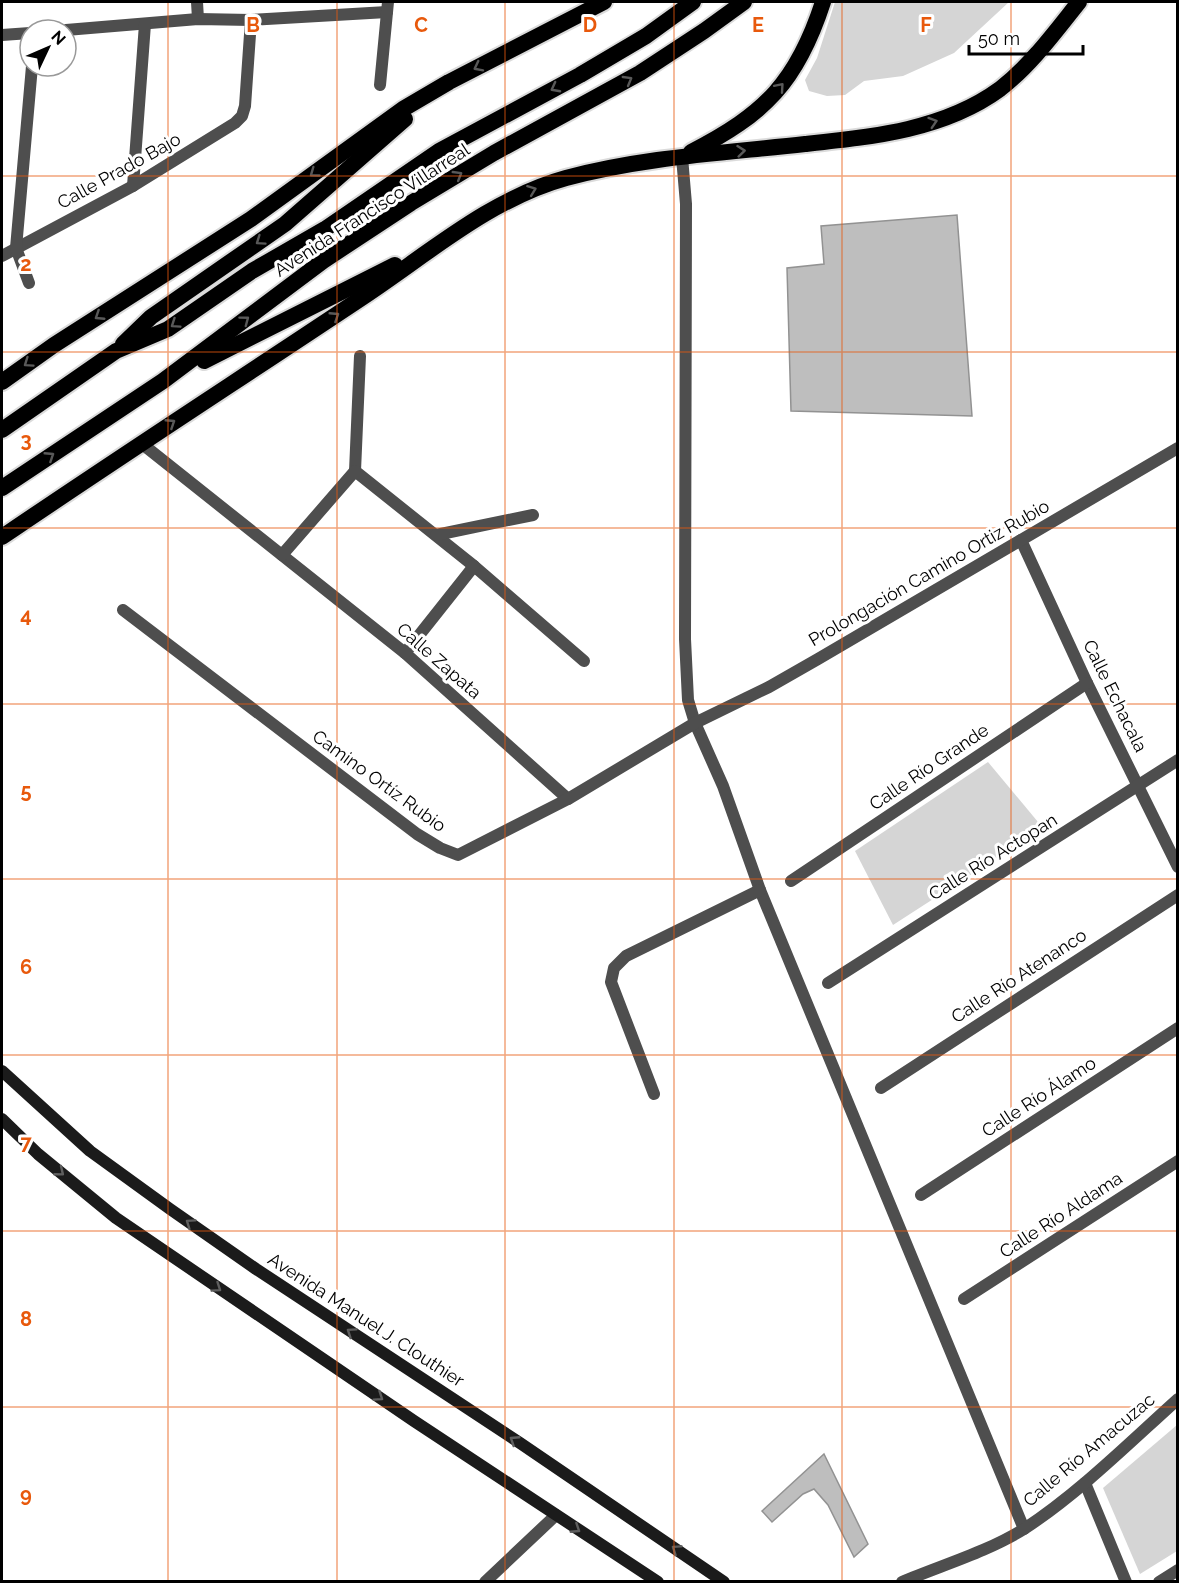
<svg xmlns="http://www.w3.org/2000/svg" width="1179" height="1583" font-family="Raleway,sans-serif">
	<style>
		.green { fill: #d5d5d5 }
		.building { fill: #bebebe; stroke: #929292; stroke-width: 1.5 }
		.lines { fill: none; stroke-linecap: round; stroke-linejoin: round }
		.trunk-casing { stroke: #dbdbdb; stroke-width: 20 }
		.minor { stroke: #4e4e4e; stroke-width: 12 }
		.secondary { stroke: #1b1b1b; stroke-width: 12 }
		.trunk { stroke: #000; stroke-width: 16 }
		.oneway { stroke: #595959 }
		.oneway2 { stroke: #5f5f5f }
		.grid { fill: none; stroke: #e8590c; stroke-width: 1.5; stroke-opacity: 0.55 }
		.labels { text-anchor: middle; stroke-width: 6; stroke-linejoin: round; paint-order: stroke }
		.street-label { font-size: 18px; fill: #000; stroke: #fff }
		.grid-label { font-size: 20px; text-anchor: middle; font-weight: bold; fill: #e8590c; stroke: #fff; stroke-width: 6; stroke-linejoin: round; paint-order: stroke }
	</style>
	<rect width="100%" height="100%" fill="#fff"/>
	<!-- green -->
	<g class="green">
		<path d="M835,2H1009L954,53L903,76L864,81L845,95L827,96L809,91L805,80L817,58Z"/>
		<path d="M988,762L1043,828L893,925L855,851Z"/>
		<path d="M1177,1425V1551L1140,1574L1103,1488Z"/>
	</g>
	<!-- building -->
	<g class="building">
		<path d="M957,215L972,416L791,411L787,268L824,264L821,226Z"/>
		<path d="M824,1454L868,1544L854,1557L828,1505L814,1489L803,1494L772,1522L762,1511Z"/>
	</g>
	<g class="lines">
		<defs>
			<g id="trunk">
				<path d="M691,152C765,114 797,82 823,2"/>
				<path d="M123,344L151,317L285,224L405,119"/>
				<path d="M204,361L395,265"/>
				<path d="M2,382L54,345L251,219L403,109L449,82L604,2"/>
				<path d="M2,430L116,351L168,329L252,271L325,229L439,151L580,75L646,36L693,2"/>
				<path d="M2,488L163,381L323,261L411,203L494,153L640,73L704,31L744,2"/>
				<path d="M2,537C121,456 243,377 363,297C428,254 490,199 566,178C644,157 725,153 805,144C872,137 944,130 1000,89C1031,65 1055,32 1079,2"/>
			</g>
		</defs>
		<!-- trunk casing -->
		<use href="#trunk" class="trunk-casing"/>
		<!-- minor -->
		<g class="minor">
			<path d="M197,2L198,19"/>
			<path d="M66,30L198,19L251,20L387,12"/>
			<path d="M2,35L30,33"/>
			<path d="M380,85L388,2"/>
			<path d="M682,157L686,204L685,639L688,700L695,723L723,786L760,890L1024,1529"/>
			<path d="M133,186L145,24"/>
			<path d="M2,256L133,186L235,123L242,116L245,106L251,20"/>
			<path d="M29,283L16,248L32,66"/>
			<path d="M360,356L355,471L474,566L584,661"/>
			<path d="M141,443L405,653L568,799"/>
			<path d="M436,535L533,515"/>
			<path d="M1021,540L1087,683L1178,867"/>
			<path d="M282,555L355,471"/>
			<path d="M123,610L417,834L440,848L458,855L568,799L695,723L769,687L818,659L1178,448"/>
			<path d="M405,653L474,566"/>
			<path d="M791,881L1087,683"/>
			<path d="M828,983L1178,760"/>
			<path d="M881,1088L1178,895"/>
			<path d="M654,1094L611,982L614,968L626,956L760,890"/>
			<path d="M921,1195L1178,1028"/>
			<path d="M964,1299L1178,1161"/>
			<path d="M1085,1483L1126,1582"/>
			<path d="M485,1582L556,1515"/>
			<path d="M902,1582C942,1565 987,1552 1024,1529C1079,1493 1129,1443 1178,1399"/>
			<path d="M1159,1582L1178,1570"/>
		</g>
		<!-- secondary -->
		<g class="secondary">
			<path d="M2,1071L90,1151L170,1209L256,1269L520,1443L724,1582"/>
			<path d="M2,1119L38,1154L116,1218L414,1421L658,1582"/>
		</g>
		<!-- trunk -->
		<use href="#trunk" class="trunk"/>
	</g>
	<!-- one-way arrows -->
	<defs><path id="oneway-chevron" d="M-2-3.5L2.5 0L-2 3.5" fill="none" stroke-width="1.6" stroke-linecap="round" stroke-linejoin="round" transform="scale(1.5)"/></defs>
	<g class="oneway">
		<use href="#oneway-chevron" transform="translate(478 67) rotate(153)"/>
		<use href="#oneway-chevron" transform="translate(628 80) rotate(-30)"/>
		<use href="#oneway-chevron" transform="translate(780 87) rotate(-49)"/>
		<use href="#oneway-chevron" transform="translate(555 88) rotate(152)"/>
		<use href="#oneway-chevron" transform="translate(933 122) rotate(-18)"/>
		<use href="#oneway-chevron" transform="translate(741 151) rotate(-6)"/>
		<use href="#oneway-chevron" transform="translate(314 173) rotate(144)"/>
		<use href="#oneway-chevron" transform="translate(458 175) rotate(-31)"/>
		<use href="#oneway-chevron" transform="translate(532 190) rotate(-21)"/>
		<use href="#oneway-chevron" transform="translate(260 241) rotate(145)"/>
		<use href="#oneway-chevron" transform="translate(99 316) rotate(147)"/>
		<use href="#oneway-chevron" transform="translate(335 316) rotate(-33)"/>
		<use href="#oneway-chevron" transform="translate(245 320) rotate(-37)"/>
		<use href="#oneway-chevron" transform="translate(175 324) rotate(146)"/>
		<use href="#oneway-chevron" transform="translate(28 363) rotate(145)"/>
		<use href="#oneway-chevron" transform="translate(171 423) rotate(-33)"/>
		<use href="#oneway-chevron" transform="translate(50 456) rotate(-33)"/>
	</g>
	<g class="oneway2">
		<use href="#oneway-chevron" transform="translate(60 1172) rotate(39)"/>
		<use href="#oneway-chevron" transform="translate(190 1223) rotate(-145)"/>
		<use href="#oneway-chevron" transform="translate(217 1288) rotate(34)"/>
		<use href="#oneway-chevron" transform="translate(351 1332) rotate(-146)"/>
		<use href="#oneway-chevron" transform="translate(379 1397) rotate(34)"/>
		<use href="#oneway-chevron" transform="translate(514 1440) rotate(-147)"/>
		<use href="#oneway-chevron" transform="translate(576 1529) rotate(33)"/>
		<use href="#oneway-chevron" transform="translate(676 1549) rotate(-146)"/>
	</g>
	<!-- grid -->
	<path class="grid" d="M168,2V1582M337,2V1582M505,2V1582M674,2V1582M842,2V1582M1011,2V1582M2,176H1178M2,352H1178M2,528H1178M2,704H1178M2,879H1178M2,1055H1178M2,1231H1178M2,1407H1178"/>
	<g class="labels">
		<!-- street labels -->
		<g class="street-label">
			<text transform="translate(119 171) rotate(-29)" y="6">Calle Prado Bajo</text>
			<text transform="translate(372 210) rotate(-33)" y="6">Avenida Francisco Villarreal</text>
			<text transform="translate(929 573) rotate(-30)" y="6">Prolongación Camino Ortiz Rubio</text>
			<text transform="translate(439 661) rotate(41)" y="6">Calle Zapata</text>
			<text transform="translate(1115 696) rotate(64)" y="6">Calle Echacala</text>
			<text transform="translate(929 767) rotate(-34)" y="6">Calle Río Grande</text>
			<text transform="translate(379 781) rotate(36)" y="6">Camino Ortíz Rubio</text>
			<text transform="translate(993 857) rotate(-32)" y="6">Calle Río Actopan</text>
			<text transform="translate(1019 976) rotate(-33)" y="6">Calle Río Atenanco</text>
			<text transform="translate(1039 1097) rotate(-33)" y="6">Calle Río Álamo</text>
			<text transform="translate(1061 1215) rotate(-33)" y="6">Calle Río Aldama</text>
			<text transform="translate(366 1320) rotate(33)" y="6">Avenida Manuel J. Clouthier</text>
			<text transform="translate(1089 1450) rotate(-40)" y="6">Calle Río Amacuzac</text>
		</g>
	</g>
	<g class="grid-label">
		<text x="253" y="32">B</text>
		<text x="421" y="32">C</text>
		<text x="590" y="32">D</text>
		<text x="758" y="32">E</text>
		<text x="926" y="32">F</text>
		<text x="26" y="271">2</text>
		<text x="26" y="447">3</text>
		<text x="26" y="622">4</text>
		<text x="26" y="798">5</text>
		<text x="26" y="974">6</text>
		<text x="26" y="1150">7</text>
		<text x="26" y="1326">8</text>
		<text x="26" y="1502">9</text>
	</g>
	<!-- border -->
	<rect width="1179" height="1583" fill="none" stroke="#000000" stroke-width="6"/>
	<!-- north arrow -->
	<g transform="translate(48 48) rotate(46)"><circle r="28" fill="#ffffff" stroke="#999999" stroke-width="1.5"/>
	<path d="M0-4.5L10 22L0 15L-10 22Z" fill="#000000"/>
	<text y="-9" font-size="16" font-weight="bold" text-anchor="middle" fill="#000000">N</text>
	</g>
	<!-- scale -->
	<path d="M969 45v9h114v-9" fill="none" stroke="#000000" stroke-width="3"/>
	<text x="978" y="45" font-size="18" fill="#000000" stroke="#ffffff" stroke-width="4.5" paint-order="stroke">50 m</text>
</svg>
